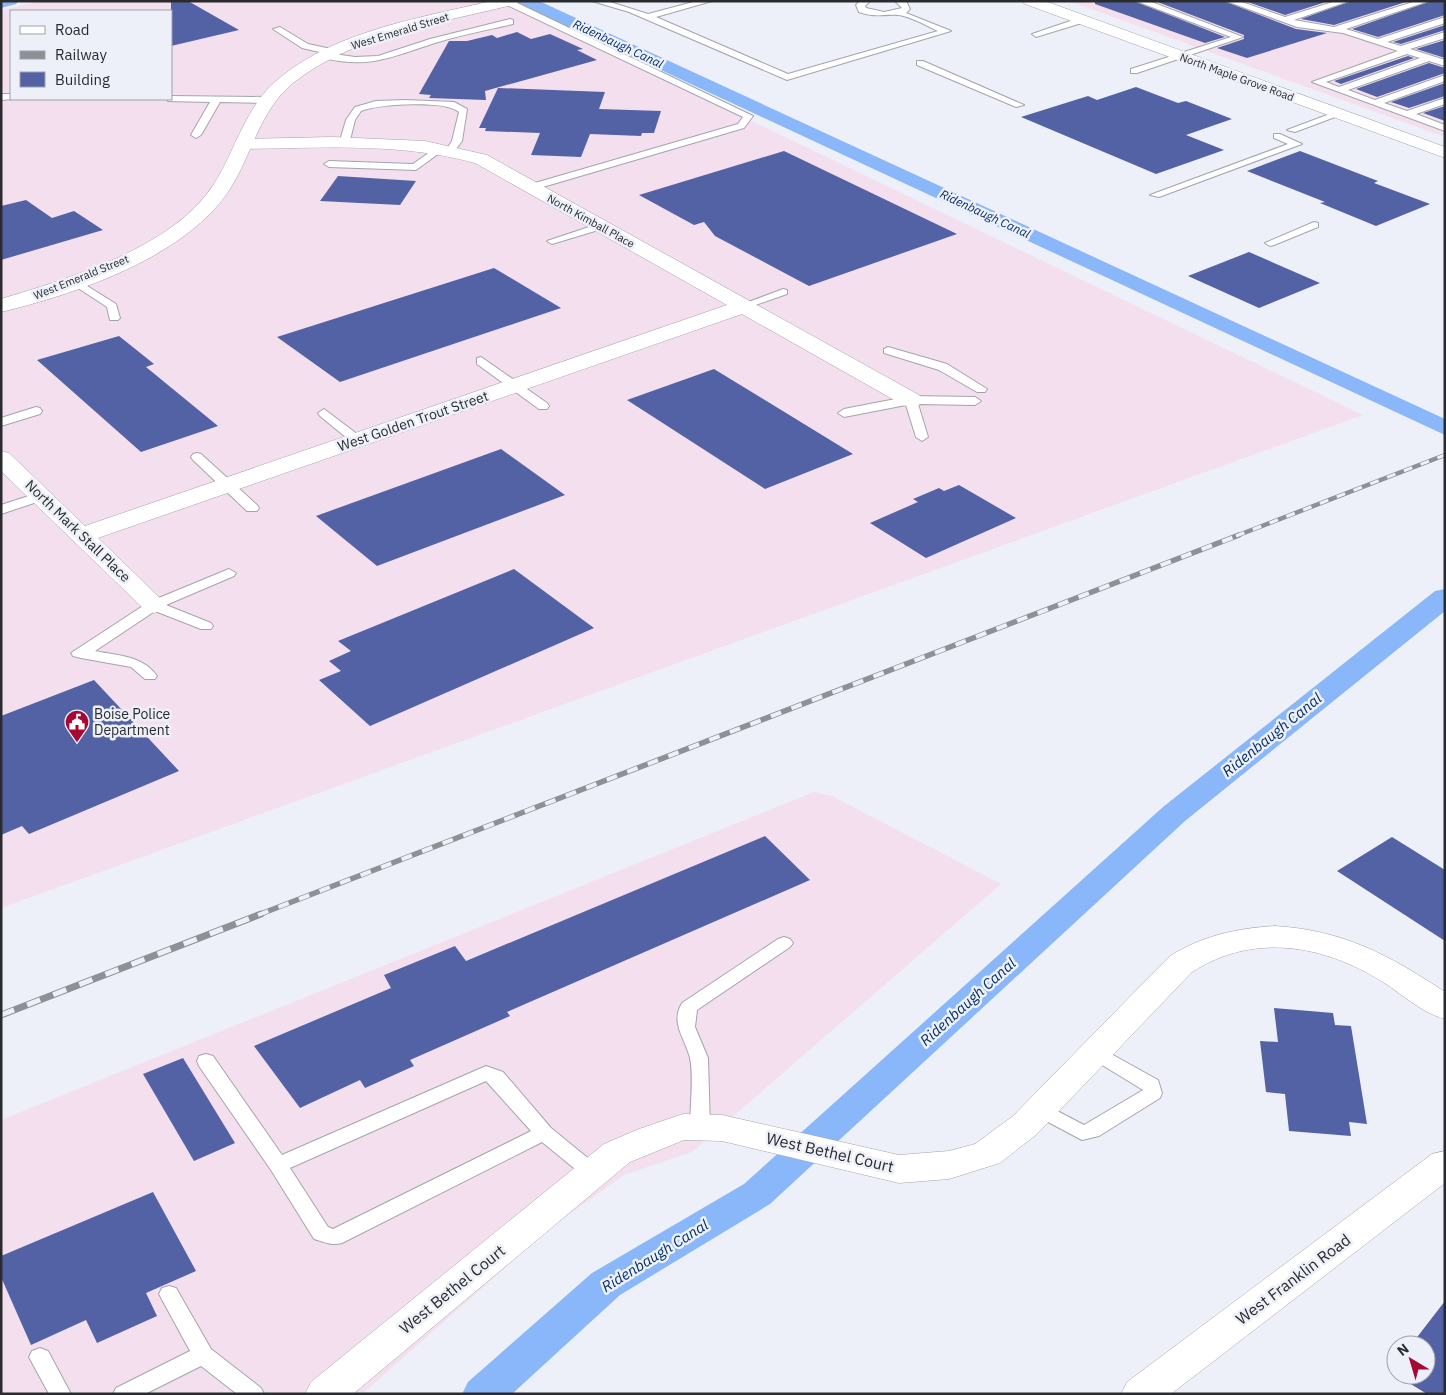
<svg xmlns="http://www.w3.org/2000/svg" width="1446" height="1395" font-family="'IBM Plex Sans',sans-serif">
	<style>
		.industrial { fill: #f4dfee; fill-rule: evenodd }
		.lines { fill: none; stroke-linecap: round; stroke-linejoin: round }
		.canal { fill: #89b7f9; fill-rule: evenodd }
		.building { fill: #5262a5 }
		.service-casing { stroke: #a3a5ad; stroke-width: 2 }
		.minor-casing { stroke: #a3a5ad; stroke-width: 1 }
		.secondary-casing { stroke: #a3a5ad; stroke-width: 1 }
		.primary-casing { stroke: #a3a5ad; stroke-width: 1 }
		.service { fill: #fff; fill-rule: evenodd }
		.minor { fill: #fff; fill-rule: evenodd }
		.secondary { fill: #fff; fill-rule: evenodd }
		.primary { fill: #fff; fill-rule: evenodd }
		.rail-far2-casing { stroke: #8e9095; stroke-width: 4.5 }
		.rail-far1-casing { stroke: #8e9095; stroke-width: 5.5 }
		.rail-casing { stroke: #8e9095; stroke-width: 7 }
		.rail-far2 { stroke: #edf0f8; stroke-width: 3; stroke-dasharray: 9; stroke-linecap: butt }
		.rail-far1 { stroke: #edf0f8; stroke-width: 4; stroke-dasharray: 11; stroke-linecap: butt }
		.rail { stroke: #edf0f8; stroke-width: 5; stroke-dasharray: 14; stroke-linecap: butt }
		.labels { text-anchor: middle; stroke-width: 5; stroke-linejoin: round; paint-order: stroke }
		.far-street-label { font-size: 11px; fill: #2a2b2e; stroke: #edf0f8 }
		.far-water-label { font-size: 12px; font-style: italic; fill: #032f68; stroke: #edf0f8 }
		.street-label { font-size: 14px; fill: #2a2b2e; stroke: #edf0f8 }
		.poi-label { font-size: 14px; fill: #2a2b2e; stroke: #edf0f8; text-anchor: start }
		.water-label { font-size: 15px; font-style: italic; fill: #032f68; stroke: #edf0f8 }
		.near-street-label { font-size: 16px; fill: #2a2b2e; stroke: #edf0f8 }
	</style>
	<rect width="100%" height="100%" fill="#edf0f8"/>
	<!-- industrial -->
	<g class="industrial">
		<path d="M41,1H502L1363,415L1,908V10ZM11,11H171V99H11Z"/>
		<path d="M1069,1H1445V137Z"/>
		<path d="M814,792L832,796L1001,884L692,1152L624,1175L549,1229L362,1394H1V1120Z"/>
	</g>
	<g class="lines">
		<!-- canal -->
		<g class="canal">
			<path d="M1,1H18L16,4L1,8Z"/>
			<path d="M517,1H539L1445,419V435L519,4Z"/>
			<path d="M1445,589V611L1185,821L770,1204L620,1295L512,1394H462L468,1382L592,1273L744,1184L1163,807L1435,591Z"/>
		</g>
	</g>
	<!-- building -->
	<g class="building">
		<path d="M171,1H188L239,30L171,46Z"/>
		<path d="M1095,1H1134L1225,37L1205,43L1095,4Z"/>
		<path d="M1155,1H1224L1296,29L1327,33L1247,58L1217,48L1244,39V35Z"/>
		<path d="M1245,1H1329L1285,15Z"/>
		<path d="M1351,1H1409L1334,25L1301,19Z"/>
		<path d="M1431,1H1445V15L1378,37L1352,29Z"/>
		<path d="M1445,25V30L1401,44L1393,42Z"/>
		<path d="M517,32L531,39L550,34L583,49L577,50L597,60L485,91L486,100L429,98L431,95L419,94L449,41H467L492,35L497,38Z"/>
		<path d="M1445,40V58L1416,49Z"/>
		<path d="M1408,56L1414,58L1341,84L1334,81Z"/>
		<path d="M1429,63L1445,68V73L1377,97L1356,89Z"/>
		<path d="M1445,83V96L1409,108L1391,102Z"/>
		<path d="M1136,87L1178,103L1186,101L1232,119L1186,135L1224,150L1156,174L1021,117L1088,96L1097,100Z"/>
		<path d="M498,88L605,92L599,109L661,111L654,133H642L641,136L590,134L581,157L531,155L540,133L485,131L486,128H479Z"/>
		<path d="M1445,106V121L1423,113Z"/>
		<path d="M784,151L957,234L809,286L715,236L704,222L694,225L639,195Z"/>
		<path d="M1300,151L1378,181L1374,183L1430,204L1376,226L1320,203L1325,202L1247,171Z"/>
		<path d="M338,176L416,181L400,205L320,201Z"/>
		<path d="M26,200L52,218L74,211L103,230L1,260V206Z"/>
		<path d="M1249,252L1320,283L1259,308L1188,276Z"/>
		<path d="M494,268L561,308L340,382L277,337Z"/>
		<path d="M119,336L154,364L146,367L218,426L141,452L37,360Z"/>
		<path d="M714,369L853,454L765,489L627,400Z"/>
		<path d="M501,449L565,495L377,566L316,516Z"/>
		<path d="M959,485L1016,518L926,558L870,523L918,502L913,499L939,488L944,491Z"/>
		<path d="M514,569L594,628L370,726L319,680L341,671L329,661L351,651L338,641Z"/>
		<path d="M94,680L179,771L29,834L22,826L1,835V716Z"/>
		<path d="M765,836L810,880L507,1012L510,1016L410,1060L414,1066L365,1088L360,1080L300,1108L254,1046L391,988L384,975L455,946L466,961Z"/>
		<path d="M1392,837L1445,870V941L1337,871Z"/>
		<path d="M1274,1008L1333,1013L1335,1025L1351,1026L1367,1124L1349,1122L1351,1136L1289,1131L1285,1094L1266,1092L1260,1041L1278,1042Z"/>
		<path d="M183,1058L235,1143L194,1161L143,1074Z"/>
		<path d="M153,1192L196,1271L146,1293L157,1316L97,1343L86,1320L31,1345L1,1277V1256Z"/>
		<path d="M1445,1301V1394H1427L1396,1375H1426V1345H1411Z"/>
	</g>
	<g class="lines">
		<defs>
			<g id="service">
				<path d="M504,1H513L753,116L744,128L536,189H528V185L738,124L743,117L505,4Z"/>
				<path d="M592,1H607L648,14L697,1H712L656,17L788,74L938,31C927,26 910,16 898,15C882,14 876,18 859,12L856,5L860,1H870L865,6L866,8L884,12L902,8L895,1H906L910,9L906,13L951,31L787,80L629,12Z"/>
				<path d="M1136,1H1149L1243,37L1137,73H1131V69L1231,37Z"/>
				<path d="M1226,1H1239L1285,17L1336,1H1349L1294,20L1334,27L1416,1H1429L1346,29L1378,39L1445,17V23L1387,42L1401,46L1445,32V38L1410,49L1445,60V66L1429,61L1348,90L1375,100L1445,75V81L1384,103L1407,111L1445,98V104L1416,114L1445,125V131L1312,82L1398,51L1343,33L1297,27ZM1407,54L1420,58L1339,87L1326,82Z"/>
				<path d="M1082,17L1086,20L1085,22L1036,37L1032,34Z"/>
				<path d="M510,19L513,20V24C487,30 460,35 435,43C391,57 370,69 323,58V54H328L302,48L273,29L280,27L308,44L336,50L337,52L334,54L355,57L378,56L430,39Z"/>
				<path d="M917,61H923L1024,105L1016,107L917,65Z"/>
				<path d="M1,94H11V99H14L1,100Z"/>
				<path d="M171,96L267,97L272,100L267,103L220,102L201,135L196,138L191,135L210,102L168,101L167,99H171Z"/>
				<path d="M405,100L454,102L467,109L462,141L454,152L446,150L452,141L459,112C445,100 379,104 361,111L355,120L349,144L341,146L339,144L346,120L355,107L376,101Z"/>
				<path d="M1335,112L1343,114L1295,132L1287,130Z"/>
				<path d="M1274,134H1280L1302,144L1159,197L1150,195L1288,144L1274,138Z"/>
				<path d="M437,147L445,149L416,170L329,167L324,164L329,161L413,164Z"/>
				<path d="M1314,222L1318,223V227L1274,245L1270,246L1265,243Z"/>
				<path d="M601,223L605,224V228L552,244L547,241Z"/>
				<path d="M76,279L116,304L120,318L118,320H110L107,307L72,284L70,282Z"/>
				<path d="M783,289L787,290V294L744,309L738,306Z"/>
				<path d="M888,347L947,364L987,389L985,392H977L939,370L884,353V349Z"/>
				<path d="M481,357L547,403L549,406L547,409H539L477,364V358Z"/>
				<path d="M911,396L975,397L981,401L975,405L918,404L928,437L922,441L916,437L906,405L844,417L838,413L844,409Z"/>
				<path d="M36,407L40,408L42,411L40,414L1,426V418Z"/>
				<path d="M324,409L361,437L363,440L361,443H353L320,416L318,413Z"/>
				<path d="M197,453L201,454L257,505L259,508L257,511H247L193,460L191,457L193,454Z"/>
				<path d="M41,492L48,496L46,499L1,514V505Z"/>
				<path d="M229,569L236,573L234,576L166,605L211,623L213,626L211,629H201L155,611L95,651C118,656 142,655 157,676L155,679H145L131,667L81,658L73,656L71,653L149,602Z"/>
				<path d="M784,937L790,939L793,943L790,947L697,1010L695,1027L708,1058L710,1128L707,1133L700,1135L693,1133L690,1128C690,1108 694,1076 690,1058C685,1038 670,1023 682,1003L778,939Z"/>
				<path d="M1095,1045L1158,1080L1162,1093L1160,1098L1099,1136L1082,1140L1033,1114L1031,1109L1033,1104L1040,1102L1084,1125L1143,1090L1089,1057L1086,1052L1089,1047Z"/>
				<path d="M206,1054L213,1056L282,1155L486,1066L503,1072L551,1128L600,1168L603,1173L600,1178L593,1180L586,1178L542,1142L342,1243C332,1246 324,1242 314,1239L271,1170L199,1066L197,1061L199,1056ZM486,1081L531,1131L333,1229L328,1227L290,1168Z"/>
				<path d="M169,1286L176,1288L211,1349L261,1388L264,1394H237L201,1366L145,1394H113L116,1388L190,1351L159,1294L162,1288Z"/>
				<path d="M40,1348L48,1351L71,1394H49L29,1357L32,1351Z"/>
			</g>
			<g id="minor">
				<path d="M332,137L425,141L487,155L919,395L922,400L919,405L911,407L903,405L742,314L98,538L167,605L163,610L154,613L145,610L1,471V451L9,453L85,526L727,305L475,163C399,142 320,148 243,149L237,148L234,144L237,140L243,139Z"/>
				<path d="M1275,926C1343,930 1389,955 1445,992V1019C1422,1013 1403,995 1383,982C1324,945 1254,932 1192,972L1037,1134L1000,1163L949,1179L899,1183L722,1141L684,1140L630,1162L353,1394H305L311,1382L604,1144L639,1129L683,1114L722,1115L899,1155L949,1151L975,1144L1013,1116L1170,956C1202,936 1237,928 1275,926Z"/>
			</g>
			<g id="secondary">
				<path d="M491,1H519L516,4C442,23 355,34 293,83C260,110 252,154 230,189C186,257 76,294 1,312V299C70,278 173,248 214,184C237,148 246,103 282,76C340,30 420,18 491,1Z"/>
				<path d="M1022,1H1045L1445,147V158L1025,4Z"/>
			</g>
			<path id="primary" d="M1445,1151V1183L1171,1394H1121L1127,1382L1432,1154Z"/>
		</defs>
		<!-- service casing -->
		<use href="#service" class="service-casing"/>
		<!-- minor casing -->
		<use href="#minor" class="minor-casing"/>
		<!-- secondary casing -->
		<use href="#secondary" class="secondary-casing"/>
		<!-- primary casing -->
		<use href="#primary" class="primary-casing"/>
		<!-- service -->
		<use href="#service" class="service"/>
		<!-- minor -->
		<use href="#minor" class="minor"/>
		<!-- secondary -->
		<use href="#secondary" class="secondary"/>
		<!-- primary -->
		<use href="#primary" class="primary"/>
		<defs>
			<path id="rail-far2" d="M1236,536L1445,455"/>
			<path id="rail-far1" d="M258,915L1239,535"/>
			<path id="rail" d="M1,1015L261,914"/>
		</defs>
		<!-- rail-far2 casing -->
		<use href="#rail-far2" class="rail-far2-casing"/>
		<!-- rail-far1 casing -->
		<use href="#rail-far1" class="rail-far1-casing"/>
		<!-- rail casing -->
		<use href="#rail" class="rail-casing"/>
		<!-- rail-far2 -->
		<use href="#rail-far2" class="rail-far2"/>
		<!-- rail-far1 -->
		<use href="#rail-far1" class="rail-far1"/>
		<!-- rail -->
		<use href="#rail" class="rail"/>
	</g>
	<!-- icons -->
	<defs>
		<symbol id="civic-pin" viewBox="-11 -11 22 30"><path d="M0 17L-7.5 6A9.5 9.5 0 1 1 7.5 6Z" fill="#a50833" stroke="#edf0f8"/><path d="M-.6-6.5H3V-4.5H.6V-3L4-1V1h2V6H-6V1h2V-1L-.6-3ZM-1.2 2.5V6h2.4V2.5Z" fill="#fff"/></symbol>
	</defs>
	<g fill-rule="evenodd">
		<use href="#civic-pin" x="63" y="708" width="28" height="38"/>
	</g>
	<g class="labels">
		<!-- far-street labels -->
		<g class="far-street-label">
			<text transform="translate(400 31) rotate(-17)" y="4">West Emerald Street</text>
			<text transform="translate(1237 77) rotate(20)" y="4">North Maple Grove Road</text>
			<text transform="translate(591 221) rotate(29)" y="4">North Kimball Place</text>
			<text transform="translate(81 277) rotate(-22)" y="4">West Emerald Street</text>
		</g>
		<!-- far-water labels -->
		<g class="far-water-label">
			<text transform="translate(618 44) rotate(25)" y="4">Ridenbaugh Canal</text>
			<text transform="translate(985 214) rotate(25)" y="4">Ridenbaugh Canal</text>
		</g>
		<!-- street labels -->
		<g class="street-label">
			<text transform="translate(413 421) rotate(-19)" y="5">West Golden Trout Street</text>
			<text transform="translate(78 531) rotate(44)" y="5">North Mark Stall Place</text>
		</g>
		<!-- poi labels -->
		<g class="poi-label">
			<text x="94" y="719">Boise Police<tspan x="94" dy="16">Department</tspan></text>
		</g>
		<!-- water labels -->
		<g class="water-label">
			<text transform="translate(1272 735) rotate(-39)" y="5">Ridenbaugh Canal</text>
			<text transform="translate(968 1002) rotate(-42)" y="5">Ridenbaugh Canal</text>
			<text transform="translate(655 1256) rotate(-32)" y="5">Ridenbaugh Canal</text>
		</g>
		<!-- near-street labels -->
		<g class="near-street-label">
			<text transform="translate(830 1152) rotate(13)" y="6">West Bethel Court</text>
			<text transform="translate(1293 1279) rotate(-37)" y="6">West Franklin Road</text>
			<text transform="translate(452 1289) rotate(-39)" y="6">West Bethel Court</text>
		</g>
	</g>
	<!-- border -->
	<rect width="1446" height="1395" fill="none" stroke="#2a2b2e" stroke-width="5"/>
	<!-- legend -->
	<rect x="10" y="10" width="162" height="90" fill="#edf0f8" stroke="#9fa1a7"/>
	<rect x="20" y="26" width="25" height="8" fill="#ffffff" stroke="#9fa1a7"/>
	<text x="55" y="35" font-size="15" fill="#2a2b2e">Road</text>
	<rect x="20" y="51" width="25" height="8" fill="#8e9095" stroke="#9fa1a7"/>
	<text x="55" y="60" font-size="15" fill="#2a2b2e">Railway</text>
	<rect x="20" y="72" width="25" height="15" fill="#5262a5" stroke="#9fa1a7"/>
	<text x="55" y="85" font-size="15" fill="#2a2b2e">Building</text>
	<!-- north arrow -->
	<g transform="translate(1411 1360) rotate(322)"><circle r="24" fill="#edf0f8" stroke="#9fa1a7"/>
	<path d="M0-4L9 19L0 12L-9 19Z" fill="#a50833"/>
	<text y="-8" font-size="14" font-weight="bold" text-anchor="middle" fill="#2a2b2e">N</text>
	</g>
</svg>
